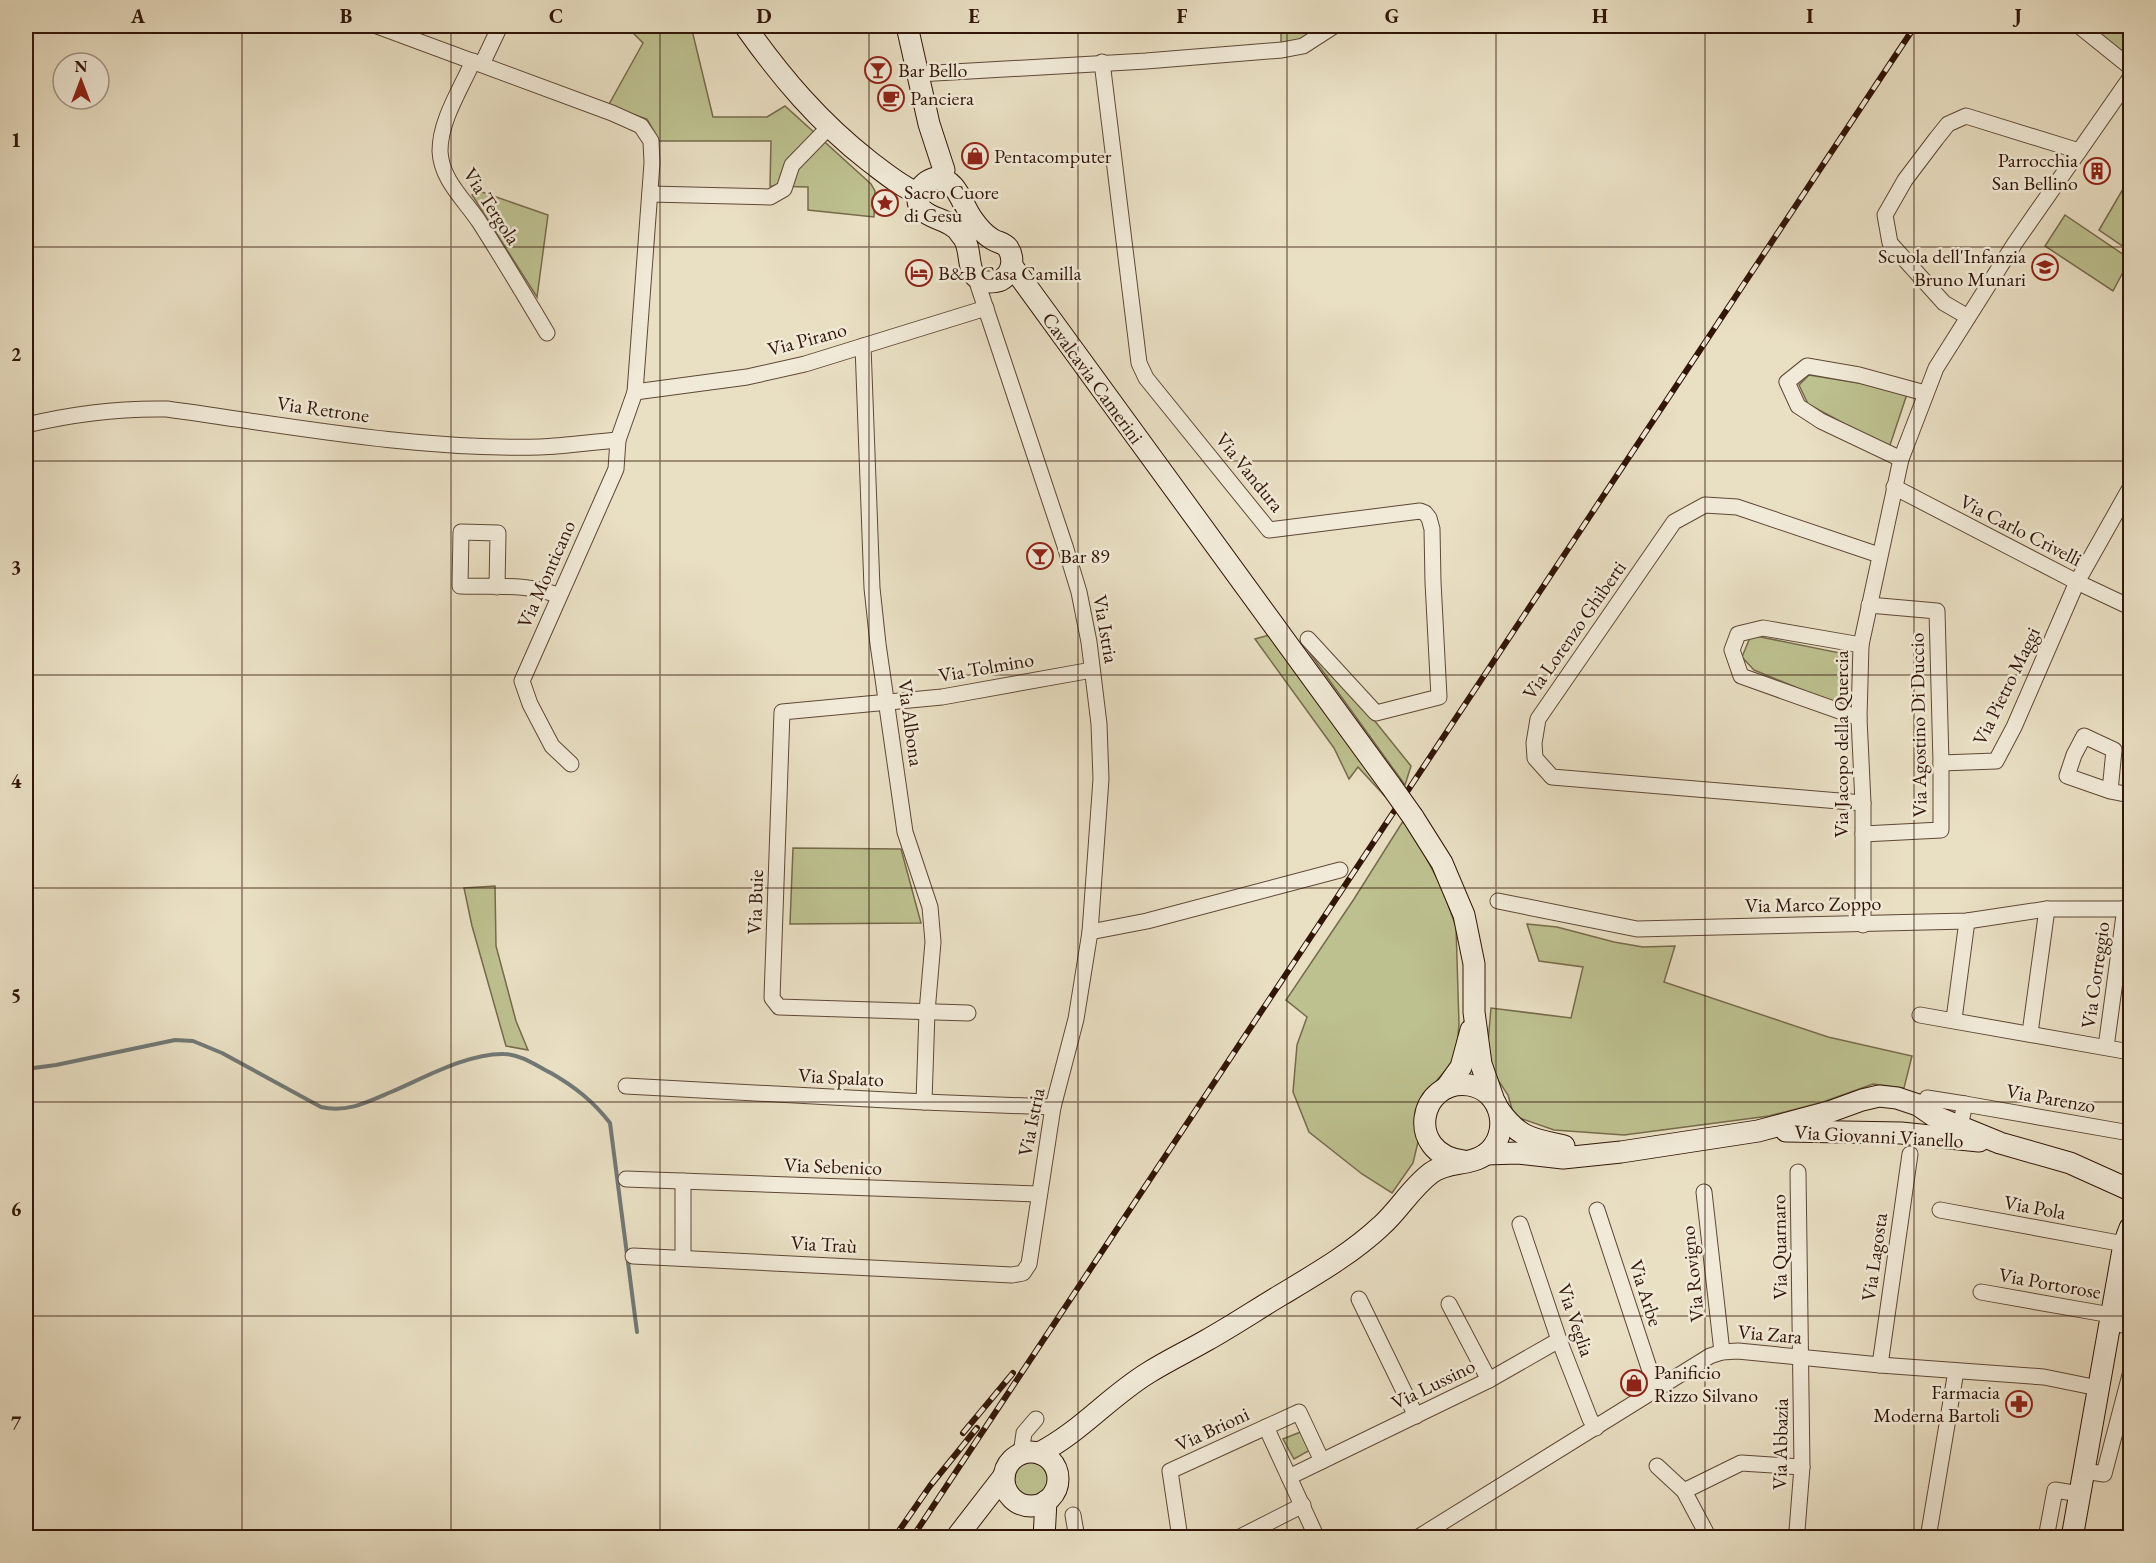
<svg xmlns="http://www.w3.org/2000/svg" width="2156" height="1563" font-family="'EB Garamond',serif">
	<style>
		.green { fill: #bdc08f; stroke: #776a4b; stroke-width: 1.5 }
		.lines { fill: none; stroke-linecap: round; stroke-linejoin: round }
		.stream { stroke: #717875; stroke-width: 4 }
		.street-casing { stroke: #5f4836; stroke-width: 17 }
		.secondary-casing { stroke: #311507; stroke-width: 23 }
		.street { stroke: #f1ead8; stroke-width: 15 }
		.secondary { stroke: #f1ead8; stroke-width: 21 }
		.rail-casing { stroke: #311507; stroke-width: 6 }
		.rail { stroke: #f1ead8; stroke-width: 4; stroke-dasharray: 11; stroke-linecap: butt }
		.secondary-bridge-casing { stroke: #311507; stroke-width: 23; stroke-linecap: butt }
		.secondary-bridge { stroke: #f1ead8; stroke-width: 21 }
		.grid { fill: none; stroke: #311507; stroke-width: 1.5; stroke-opacity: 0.55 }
		.labels { text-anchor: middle; stroke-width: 5; stroke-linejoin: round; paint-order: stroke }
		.poi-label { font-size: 20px; fill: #311507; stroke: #f1ead8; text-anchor: start }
		.street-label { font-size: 20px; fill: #311507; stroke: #f1ead8 }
		.neatline { fill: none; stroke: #311507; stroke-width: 2 }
		.grid-label { font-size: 20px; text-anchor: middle; font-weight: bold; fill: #311507 }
	</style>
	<rect width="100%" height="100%" fill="#e9dfc3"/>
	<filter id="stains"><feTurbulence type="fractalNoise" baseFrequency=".00333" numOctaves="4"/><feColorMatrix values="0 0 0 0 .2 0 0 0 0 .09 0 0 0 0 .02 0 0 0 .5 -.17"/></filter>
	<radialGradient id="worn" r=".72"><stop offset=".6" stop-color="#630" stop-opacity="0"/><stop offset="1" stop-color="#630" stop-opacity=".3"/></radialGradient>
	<!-- green -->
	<g class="green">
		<path d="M637,26H691L713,117H767L785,106L871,184L875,191L874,217L808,210V187L770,186L771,141H656V135L647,119L608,106L643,43L630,30Z"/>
		<path d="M1281,26H1329L1281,51Z"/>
		<path d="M2088,26H2130V59Z"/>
		<path d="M2130,177V251L2099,230Z"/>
		<path d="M479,191L548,215L537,297L472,195Z"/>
		<path d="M2065,215L2130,259L2113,291L2045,246Z"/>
		<path d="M1809,375L1908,391L1889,448L1808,404L1799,385Z"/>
		<path d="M1273,634L1393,805L1358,767L1349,779L1334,748L1255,639Z"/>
		<path d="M1751,635L1845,654L1841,706L1754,670L1742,657Z"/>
		<path d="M1301,641L1374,720L1411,766L1405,785Z"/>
		<path d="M1405,818L1442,888L1456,927L1459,1024L1457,1047L1451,1064L1431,1087L1413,1163L1392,1193L1362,1174L1309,1132L1293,1092L1297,1045L1307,1017L1286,1000L1354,899Z"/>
		<path d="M793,848L901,849L921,923L790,924Z"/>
		<path d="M495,886L496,946L516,1021L528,1050L506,1046L472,926L464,888Z"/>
		<path d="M1527,924L1557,927L1614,942L1643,947L1675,946L1664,982L1828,1037L1912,1056L1904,1088L1873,1084L1823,1102L1769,1116L1624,1135L1554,1130L1514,1116L1508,1095L1494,1074L1487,1054L1491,1008L1571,1018L1583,967L1539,961Z"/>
		<path d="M1303,1431L1312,1449L1294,1459L1283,1439Z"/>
		<circle cx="1031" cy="1479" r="18"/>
	</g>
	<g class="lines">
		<!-- stream -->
		<path class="stream" d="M26,1069L56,1065L175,1040L193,1041L222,1053L321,1107C347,1113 368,1102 391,1092C424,1078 468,1053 504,1054C520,1054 537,1066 551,1073C575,1087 593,1101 610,1123L637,1332"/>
		<defs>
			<g id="street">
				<path d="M377,26L612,113L641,126L651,141L652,163L635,392L618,440L616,469L522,681L530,704L552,746L571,764"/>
				<path d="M2079,26L2130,67"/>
				<path d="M473,61C461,89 440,120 440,151C441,180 465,200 480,223C503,259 525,296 547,333"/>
				<path d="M1102,62L1139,363L1146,378L1269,530L1420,511L1425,513L1429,518L1432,529L1433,582L1439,697L1376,713L1308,639"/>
				<path d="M482,64L500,26"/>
				<path d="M918,74L1146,61L1282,50L1303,46L1334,26"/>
				<path d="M650,194L770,197L784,189L792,165L829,127"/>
				<path d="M1968,317L1944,303L1890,243L1885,215L1905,180L1936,139L1948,124L1966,116L2079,151"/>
				<path d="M863,346L872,588L878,644L905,832L930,907L933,942L927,1012L924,1102"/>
				<path d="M635,392L747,377L805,364L986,308"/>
				<path d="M26,425C72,414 119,408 167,409C290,426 415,450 540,447C566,446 592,442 618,440"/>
				<path d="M1901,459L1821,421L1798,406L1787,382L1807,366L1859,375L1925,393"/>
				<path d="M1894,487L2077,582L2130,607"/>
				<path d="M497,587L498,533L461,532L460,586C492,587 530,583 559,596"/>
				<path d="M1859,718L1741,676L1732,650L1738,634L1763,628L1861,645"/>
				<path d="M1941,763L1996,761L2014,727L2077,582L2130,488"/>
				<path d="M2110,791L2114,750L2084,736L2074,755L2067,776L2110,791L2130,795"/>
				<path d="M1863,803L1552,777L1535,758L1534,743L1538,719L1674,522L1705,505L1737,507L1879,555"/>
				<path d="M1863,834L1941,830V763L1937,611L1869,605"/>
				<path d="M1498,901L1637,929L1967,921L2047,909H2130"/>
				<path d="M1863,925V803L1859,718L1861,645L1901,459L1936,368L2015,243L2130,78"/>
				<path d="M1090,932L1147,921L1340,870"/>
				<path d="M968,1013L779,1007L772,998L782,712L942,697L1092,670"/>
				<path d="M1920,1015L2130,1052"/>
				<path d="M1954,1019L1967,921"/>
				<path d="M2030,1033L2047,909"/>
				<path d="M2106,1047L2125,908"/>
				<path d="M626,1086L924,1102L1053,1107"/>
				<path d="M1927,1098L1965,1104"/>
				<path d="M1960,1126L1965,1104L2130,1133"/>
				<path d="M626,1179L1038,1194"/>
				<path d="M1704,1192L1722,1352"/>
				<path d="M1597,1210L1656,1389"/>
				<path d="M1940,1210L2124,1244"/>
				<path d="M1520,1224L1559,1340L1590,1419L1596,1428"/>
				<path d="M633,1256L1012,1275L1023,1273L1029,1264L1053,1107L1076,1019L1090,932L1101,779L1099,724L1089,642L1079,592L1065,546L975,276"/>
				<path d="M683,1257V1181"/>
				<path d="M1981,1292L2111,1315"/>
				<path d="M1359,1299L1416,1416"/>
				<path d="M1449,1304L1489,1380"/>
				<path d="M2110,1323L2130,1326"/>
				<path d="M1880,1365L1910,1154"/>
				<path d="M1266,1427L1317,1538"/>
				<path d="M1021,1454L1024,1433L1036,1419"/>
				<path d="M1657,1466L1684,1491L1709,1538"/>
				<path d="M2084,1471L2104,1474L2130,1375"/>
				<path d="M1289,1477L1489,1380L1559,1340"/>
				<path d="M1684,1491L1741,1463L1802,1467"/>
				<path d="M1073,1515L1077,1538"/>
				<path d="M1797,1531L1802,1467L1798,1172"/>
				<path d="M1180,1538L1170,1471L1299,1412L1322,1461"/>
				<path d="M1238,1538L1303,1505"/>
				<path d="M1417,1538L1710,1356L1722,1352L1738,1351L1880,1365L2044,1377L2098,1388"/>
				<path d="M1928,1538L1956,1371"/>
				<path d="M2046,1538L2055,1490L2080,1494"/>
			</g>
			<g id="secondary">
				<path d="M745,26C781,77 819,122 869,161C885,173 900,186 919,194"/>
				<path d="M907,26L929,124L944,170L942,178"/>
				<path d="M936,178C958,179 961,204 973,220C978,227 985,235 992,239C998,243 1003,242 1008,248C1015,259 1012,274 1001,280C997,282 992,282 987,282C963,278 974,252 963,237C960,234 958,229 954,227C941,216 912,217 919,192C922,184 928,180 936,178Z"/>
				<path d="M1012,266L1391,786"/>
				<path d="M1413,817L1442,863L1464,915L1474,964V1012L1481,1064L1493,1098"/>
				<path d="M1446,1088L1461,1067L1471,1030"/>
				<path d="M1499,1110C1519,1138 1532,1139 1564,1146"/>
				<path d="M1786,1131L1901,1133L1979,1141"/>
				<path d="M1486,1154L1518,1153L1563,1158L1621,1152L1758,1131L1829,1112L1862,1100L1879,1096L1897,1098L1918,1105L1934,1116L2000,1143L2070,1163L2130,1190"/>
				<circle cx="1031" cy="1479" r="27"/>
				<path d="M1039,1453C1079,1433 1109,1397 1148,1373C1167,1361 1188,1351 1207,1340C1232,1326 1256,1310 1281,1295C1316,1274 1351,1254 1381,1226C1399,1210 1411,1188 1431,1173C1447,1161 1470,1166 1486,1154C1512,1134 1502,1090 1469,1085C1419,1078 1404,1153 1463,1161"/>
				<path d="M956,1538L1004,1476"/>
				<path d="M1044,1538L1046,1501"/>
				<path d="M2072,1538L2124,1244L2130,1228"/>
			</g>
		</defs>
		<!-- street casing -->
		<use href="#street" class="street-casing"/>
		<!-- secondary casing -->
		<use href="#secondary" class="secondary-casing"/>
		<!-- street -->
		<use href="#street" class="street"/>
		<!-- secondary -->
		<use href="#secondary" class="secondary"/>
		<defs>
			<g id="rail">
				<path d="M963,1433L1013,1373"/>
				<path d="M894,1538L930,1486L977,1428"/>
				<path d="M912,1538L1915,26"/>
			</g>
		</defs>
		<!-- rail casing -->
		<use href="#rail" class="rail-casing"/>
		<!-- rail -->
		<use href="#rail" class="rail"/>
		<defs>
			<path id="secondary-bridge" d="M1391,786L1413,817"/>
		</defs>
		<!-- secondary-bridge casing -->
		<use href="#secondary-bridge" class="secondary-bridge-casing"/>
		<!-- secondary-bridge -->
		<use href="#secondary-bridge" class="secondary-bridge"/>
	</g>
	<!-- grid -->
	<path class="grid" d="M242,26V1538M451,26V1538M660,26V1538M869,26V1538M1078,26V1538M1287,26V1538M1496,26V1538M1705,26V1538M1914,26V1538M26,247H2130M26,461H2130M26,675H2130M26,888H2130M26,1102H2130M26,1316H2130"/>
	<!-- icons -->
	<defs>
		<symbol id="bar-ring" viewBox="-11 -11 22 22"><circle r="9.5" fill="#f1ead8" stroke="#8f2418" stroke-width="1.5"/><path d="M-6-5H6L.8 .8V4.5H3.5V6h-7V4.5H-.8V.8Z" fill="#8f2418"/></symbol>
		<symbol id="cafe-ring" viewBox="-11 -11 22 22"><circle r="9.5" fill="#f1ead8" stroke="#8f2418" stroke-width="1.5"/><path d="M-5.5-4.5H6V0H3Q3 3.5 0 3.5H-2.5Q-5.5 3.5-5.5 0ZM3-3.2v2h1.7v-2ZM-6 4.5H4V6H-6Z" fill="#8f2418"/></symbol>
		<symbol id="shop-ring" viewBox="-11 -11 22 22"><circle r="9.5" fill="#f1ead8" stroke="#8f2418" stroke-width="1.5"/><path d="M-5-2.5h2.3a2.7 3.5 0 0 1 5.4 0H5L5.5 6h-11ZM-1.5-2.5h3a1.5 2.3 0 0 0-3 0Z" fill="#8f2418"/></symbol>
		<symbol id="building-ring" viewBox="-11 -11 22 22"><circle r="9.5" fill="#f1ead8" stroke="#8f2418" stroke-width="1.5"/><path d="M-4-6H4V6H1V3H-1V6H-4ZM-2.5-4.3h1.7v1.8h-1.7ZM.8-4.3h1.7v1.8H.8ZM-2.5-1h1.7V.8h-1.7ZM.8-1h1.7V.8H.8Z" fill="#8f2418"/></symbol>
		<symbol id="sight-ring" viewBox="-11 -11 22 22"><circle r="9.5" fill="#f1ead8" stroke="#8f2418" stroke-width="1.5"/><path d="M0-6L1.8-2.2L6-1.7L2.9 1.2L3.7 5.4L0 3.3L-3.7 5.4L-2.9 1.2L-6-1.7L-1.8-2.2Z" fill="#8f2418"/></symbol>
		<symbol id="school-ring" viewBox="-11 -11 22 22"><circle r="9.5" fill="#f1ead8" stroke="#8f2418" stroke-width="1.5"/><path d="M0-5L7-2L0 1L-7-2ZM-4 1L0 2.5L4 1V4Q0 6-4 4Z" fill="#8f2418"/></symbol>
		<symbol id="hotel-ring" viewBox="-11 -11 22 22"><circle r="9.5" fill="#f1ead8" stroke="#8f2418" stroke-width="1.5"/><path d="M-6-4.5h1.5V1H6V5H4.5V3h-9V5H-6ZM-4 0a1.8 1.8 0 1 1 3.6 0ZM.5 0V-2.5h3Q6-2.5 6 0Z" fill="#8f2418"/></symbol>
		<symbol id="pharmacy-ring" viewBox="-11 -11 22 22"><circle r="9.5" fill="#f1ead8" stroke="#8f2418" stroke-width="1.5"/><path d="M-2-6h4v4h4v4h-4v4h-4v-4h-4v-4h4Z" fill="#8f2418"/></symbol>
	</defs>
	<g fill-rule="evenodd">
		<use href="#bar-ring" x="863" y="55" width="30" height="30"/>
		<use href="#cafe-ring" x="876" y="83" width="30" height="30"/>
		<use href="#shop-ring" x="960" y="141" width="30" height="30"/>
		<use href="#building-ring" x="2082" y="156" width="30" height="30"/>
		<use href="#sight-ring" x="870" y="188" width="30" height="30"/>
		<use href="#school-ring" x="2030" y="252" width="30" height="30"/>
		<use href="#hotel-ring" x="904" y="258" width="30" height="30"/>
		<use href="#bar-ring" x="1025" y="541" width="30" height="30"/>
		<use href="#shop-ring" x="1619" y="1368" width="30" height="30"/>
		<use href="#pharmacy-ring" x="2004" y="1389" width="30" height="30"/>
	</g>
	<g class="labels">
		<!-- poi labels -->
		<g class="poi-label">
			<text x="898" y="77">Bar Bello</text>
			<text x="910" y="105">Panciera</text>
			<text x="994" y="163">Pentacomputer</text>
			<text x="2078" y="167" text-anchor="end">Parrocchia<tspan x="2078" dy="23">San Bellino</tspan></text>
			<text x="904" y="199">Sacro Cuore<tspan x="904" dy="23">di Gesù</tspan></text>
			<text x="2026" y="263" text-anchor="end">Scuola dell'Infanzia<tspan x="2026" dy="23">Bruno Munari</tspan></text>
			<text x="938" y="280">B&amp;B Casa Camilla</text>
			<text x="1060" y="563">Bar 89</text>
			<text x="1654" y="1379">Panificio<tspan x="1654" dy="23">Rizzo Silvano</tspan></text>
			<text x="2000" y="1399" text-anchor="end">Farmacia<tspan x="2000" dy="23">Moderna Bartoli</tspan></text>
		</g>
		<!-- street labels -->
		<g class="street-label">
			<text transform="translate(492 206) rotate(57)" y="7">Via Tergola</text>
			<text transform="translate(807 339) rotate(-15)" y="7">Via Pirano</text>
			<text transform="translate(1093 378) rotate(54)" y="7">Cavalcavia Camerini</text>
			<text transform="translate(323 409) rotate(8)" y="7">Via Retrone</text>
			<text transform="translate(1250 472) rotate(51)" y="7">Via Vandura</text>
			<text transform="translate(2021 530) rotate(27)" y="7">Via Carlo Crivelli</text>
			<text transform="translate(546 574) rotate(-66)" y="7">Via Monticano</text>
			<text transform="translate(1106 629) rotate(80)" y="7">Via Istria</text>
			<text transform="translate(1574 630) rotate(-55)" y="7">Via Lorenzo Ghiberti</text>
			<text transform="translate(986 667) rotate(-10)" y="7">Via Tolmino</text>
			<text transform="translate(2006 686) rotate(-64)" y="7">Via Pietro Maggi</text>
			<text transform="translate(911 723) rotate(82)" y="7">Via Albona</text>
			<text transform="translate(1918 725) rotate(-91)" y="7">Via Agostino Di Duccio</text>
			<text transform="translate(1841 744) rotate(-90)" y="7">Via Jacopo della Quercia</text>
			<text transform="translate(755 902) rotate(-88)" y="7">Via Buie</text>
			<text transform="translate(1813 904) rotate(-1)" y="7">Via Marco Zoppo</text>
			<text transform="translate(2095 975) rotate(-82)" y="7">Via Correggio</text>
			<text transform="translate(841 1077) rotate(3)" y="7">Via Spalato</text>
			<text transform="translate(2051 1098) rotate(10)" y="7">Via Parenzo</text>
			<text transform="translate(1031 1122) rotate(-79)" y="7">Via Istria</text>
			<text transform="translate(1879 1136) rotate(3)" y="7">Via Giovanni Vianello</text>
			<text transform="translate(833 1166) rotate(2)" y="7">Via Sebenico</text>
			<text transform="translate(2035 1207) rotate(10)" y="7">Via Pola</text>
			<text transform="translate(824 1244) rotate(3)" y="7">Via Traù</text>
			<text transform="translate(1779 1247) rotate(-91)" y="7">Via Quarnaro</text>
			<text transform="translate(1874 1257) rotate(-82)" y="7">Via Lagosta</text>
			<text transform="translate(1692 1274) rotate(-96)" y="7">Via Rovigno</text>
			<text transform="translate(2050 1283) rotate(10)" y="7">Via Portorose</text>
			<text transform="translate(1646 1293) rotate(72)" y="7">Via Arbe</text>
			<text transform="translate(1576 1320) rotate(71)" y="7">Via Veglia</text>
			<text transform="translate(1770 1334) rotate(5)" y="7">Via Zara</text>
			<text transform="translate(1433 1384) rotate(-26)" y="7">Via Lussino</text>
			<text transform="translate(1212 1429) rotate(-25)" y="7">Via Brioni</text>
			<text transform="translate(1780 1444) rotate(-89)" y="7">Via Abbazia</text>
		</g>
	</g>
	<!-- margin -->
	<rect width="2156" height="1563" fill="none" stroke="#e9dfc3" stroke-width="66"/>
	<!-- north arrow -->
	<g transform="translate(81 81)"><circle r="28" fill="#f1ead8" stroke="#a49584" stroke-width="1.5"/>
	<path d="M0-4.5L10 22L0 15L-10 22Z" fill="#8f2418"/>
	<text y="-9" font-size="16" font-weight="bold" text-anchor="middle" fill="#311507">N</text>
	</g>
	<rect x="33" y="33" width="2090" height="1497" class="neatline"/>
	<g class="grid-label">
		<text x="138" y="23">A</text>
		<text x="346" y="23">B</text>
		<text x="556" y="23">C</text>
		<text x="764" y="23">D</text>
		<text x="974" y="23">E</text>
		<text x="1182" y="23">F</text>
		<text x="1392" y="23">G</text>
		<text x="1600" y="23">H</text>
		<text x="1810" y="23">I</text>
		<text x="2018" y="23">J</text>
		<text x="16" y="147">1</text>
		<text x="16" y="361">2</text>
		<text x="16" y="574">3</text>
		<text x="16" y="788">4</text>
		<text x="16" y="1002">5</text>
		<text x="16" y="1216">6</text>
		<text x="16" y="1430">7</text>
	</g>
	<rect width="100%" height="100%" filter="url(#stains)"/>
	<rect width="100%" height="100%" fill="url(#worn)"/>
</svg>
